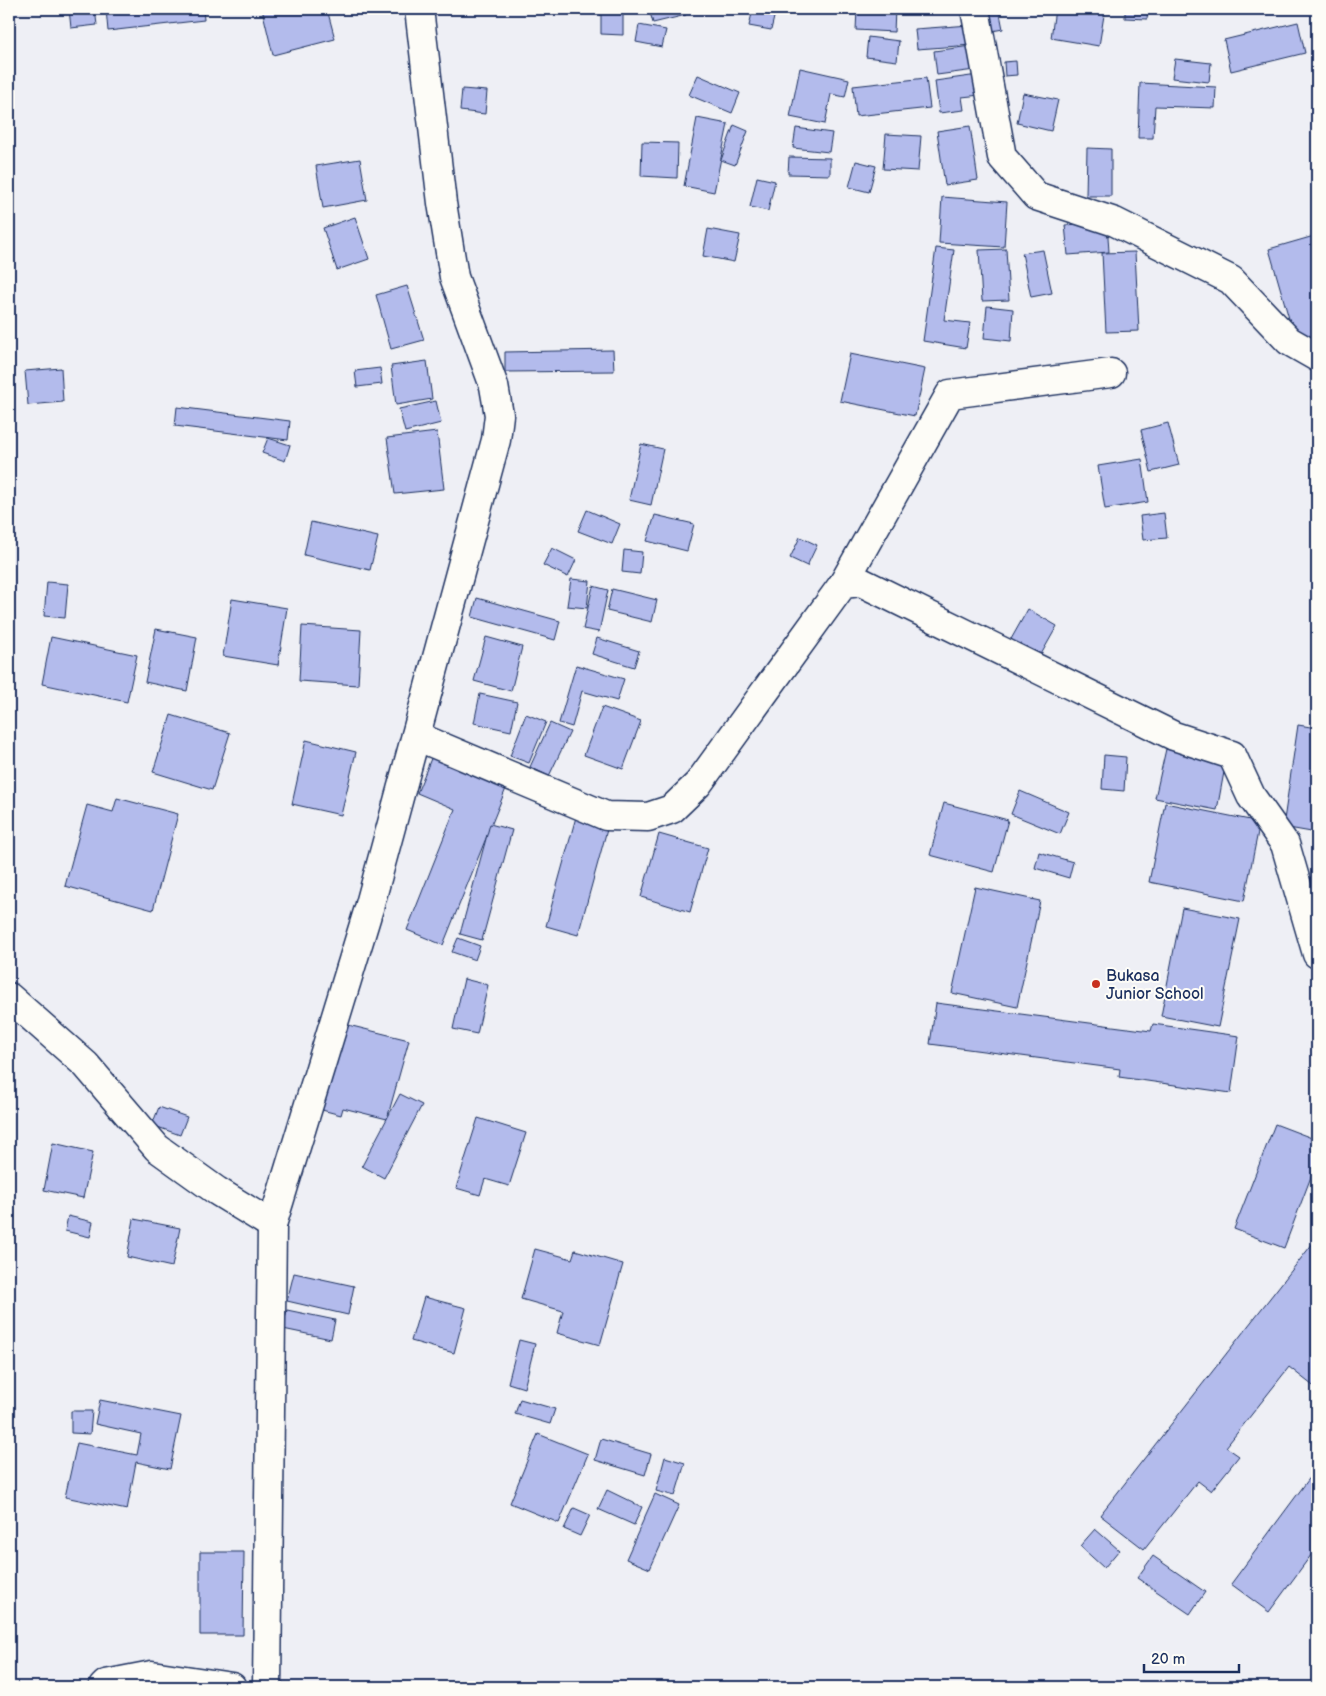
<svg xmlns="http://www.w3.org/2000/svg" width="1326" height="1696" font-family="'Balsamiq Sans',sans-serif">
	<style>
		.building { fill: #b3bbec; stroke: #1b2f5e }
		.lines { fill: none; stroke-linecap: round; stroke-linejoin: round }
		.minor-casing { stroke: #1b2f5e; stroke-width: 31 }
		.minor { stroke: #fdfcf7; stroke-width: 28 }
		.poi-dot { fill: #c8321e; stroke: #fdfcf7; stroke-width: 2 }
		.labels { text-anchor: middle; stroke-width: 4; stroke-linejoin: round; paint-order: stroke }
		.poi-label { font-size: 16px; fill: #1b2f5e; stroke: #fdfcf7; text-anchor: start }
	</style>
	<rect width="100%" height="100%" fill="#eeeff5"/>
	<filter id="ink" filterUnits="userSpaceOnUse"><feTurbulence type="fractalNoise" baseFrequency=".02" numOctaves="2"/><feDisplacementMap in="SourceGraphic" scale="10" xChannelSelector="R" yChannelSelector="G"/><feConvolveMatrix kernelMatrix="1 2 1 2 8 2 1 2 1" color-interpolation-filters="sRGB"/></filter>
	<g filter="url(#ink)">
		<!-- building -->
		<g class="building">
			<path d="M69,9H95L97,25L71,28Z"/>
			<path d="M106,9H203L204,20L108,31Z"/>
			<path d="M262,9H327L335,39L273,55Z"/>
			<path d="M601,9H623V35L601,34Z"/>
			<path d="M649,9H684L686,15L653,23Z"/>
			<path d="M753,9H776L771,30L749,26Z"/>
			<path d="M857,9H895L894,32L856,30Z"/>
			<path d="M987,9H999L1003,29L992,31Z"/>
			<path d="M1055,9H1105L1099,46L1051,38Z"/>
			<path d="M1125,9H1148L1147,19L1125,18Z"/>
			<path d="M1298,22L1305,53L1231,71L1224,40Z"/>
			<path d="M639,25L666,30L662,47L636,42Z"/>
			<path d="M970,25L972,45L917,49L915,29Z"/>
			<path d="M868,37L899,41L897,61L866,57Z"/>
			<path d="M978,45L982,69L937,75L934,51Z"/>
			<path d="M1175,59L1211,63L1209,82L1172,78Z"/>
			<path d="M1016,61L1017,75L1005,76L1004,62Z"/>
			<path d="M800,68L849,79L845,97L831,94L825,124L790,117Z"/>
			<path d="M698,75L740,93L732,113L689,95Z"/>
			<path d="M978,75L980,95L962,97L964,110L939,113L935,81Z"/>
			<path d="M926,78L930,108L856,116L853,86Z"/>
			<path d="M1140,83L1216,87L1215,108L1155,106L1153,138H1138Z"/>
			<path d="M462,89L487,91L485,114L460,111Z"/>
			<path d="M1023,93L1058,100L1051,131L1017,123Z"/>
			<path d="M697,118L728,124L714,192L684,186Z"/>
			<path d="M734,125L748,131L735,165L721,160Z"/>
			<path d="M970,126L978,180L945,185L937,131Z"/>
			<path d="M796,128L832,133L829,152L793,148Z"/>
			<path d="M886,134L921,136L918,171L883,169Z"/>
			<path d="M642,142L678,143L677,178L641,176Z"/>
			<path d="M1087,148L1111,149V196H1086Z"/>
			<path d="M789,157L830,158V175L788,174Z"/>
			<path d="M360,159L367,200L323,208L316,166Z"/>
			<path d="M856,161L876,166L869,192L849,187Z"/>
			<path d="M757,177L775,181L768,211L750,207Z"/>
			<path d="M942,197L1007,202L1004,247L939,243Z"/>
			<path d="M355,217L369,259L337,270L323,228Z"/>
			<path d="M1107,222L1109,252L1068,255L1065,225Z"/>
			<path d="M708,229L740,235L734,262L703,256Z"/>
			<path d="M1314,236L1317,247V337L1296,343L1269,249Z"/>
			<path d="M936,248L954,250L944,320L970,323L966,348L923,341Z"/>
			<path d="M1006,249L1009,300L982,301L979,250Z"/>
			<path d="M1043,250L1052,293L1031,297L1022,253Z"/>
			<path d="M1135,252L1139,331L1106,332L1102,253Z"/>
			<path d="M407,286L424,340L391,349L376,295Z"/>
			<path d="M987,306L1013,309L1011,341L984,338Z"/>
			<path d="M613,350L614,371L505,372V352Z"/>
			<path d="M850,354L925,369L915,416L840,401Z"/>
			<path d="M427,361L432,399L396,405L391,366Z"/>
			<path d="M61,368L63,402L28,405L25,371Z"/>
			<path d="M380,368L382,384L357,387L355,371Z"/>
			<path d="M436,401L441,423L405,432L399,409Z"/>
			<path d="M177,407L290,421L288,440L175,426Z"/>
			<path d="M1168,423L1179,465L1151,472L1141,430Z"/>
			<path d="M437,432L444,489L395,494L387,438Z"/>
			<path d="M268,438L290,445L285,461L262,453Z"/>
			<path d="M641,444L663,449L651,505L629,500Z"/>
			<path d="M1142,459L1148,502L1105,509L1098,466Z"/>
			<path d="M587,510L620,524L612,544L578,531Z"/>
			<path d="M1164,513L1167,538L1143,540L1140,516Z"/>
			<path d="M655,515L694,524L687,551L647,541Z"/>
			<path d="M311,522L378,537L370,570L304,555Z"/>
			<path d="M800,537L817,545L807,566L790,558Z"/>
			<path d="M552,548L576,560L568,577L543,565Z"/>
			<path d="M624,550L642,552L640,574L622,572Z"/>
			<path d="M571,579L590,581L587,608L567,606Z"/>
			<path d="M47,582L68,584L65,618L44,616Z"/>
			<path d="M593,586L608,590L599,632L583,629Z"/>
			<path d="M612,589L657,600L652,622L607,611Z"/>
			<path d="M477,598L560,621L555,640L472,617Z"/>
			<path d="M232,599L287,608L278,665L223,656Z"/>
			<path d="M1028,609L1057,626L1039,658L1010,641Z"/>
			<path d="M302,626L361,630L358,685L299,681Z"/>
			<path d="M156,629L197,637L187,691L145,682Z"/>
			<path d="M51,637L137,655L127,702L42,684Z"/>
			<path d="M486,637L522,647L511,691L474,681Z"/>
			<path d="M597,638L639,651L634,667L592,654Z"/>
			<path d="M576,665L624,679L617,701L582,691L572,727L559,723Z"/>
			<path d="M480,694L517,702L511,731L474,723Z"/>
			<path d="M602,707L641,721L623,769L584,755Z"/>
			<path d="M526,714L546,722L529,763L510,756Z"/>
			<path d="M171,715L230,733L212,790L153,772Z"/>
			<path d="M550,723L570,732L549,776L530,767Z"/>
			<path d="M1298,725L1317,728V833L1283,827Z"/>
			<path d="M306,740L356,752L341,815L292,804Z"/>
			<path d="M1166,749L1226,761L1217,810L1155,798Z"/>
			<path d="M1104,755L1126,757L1124,791L1102,789Z"/>
			<path d="M432,756L507,786L443,945L407,930L455,809L417,793Z"/>
			<path d="M1020,791L1069,812L1060,834L1011,814Z"/>
			<path d="M117,798L178,814L153,910L65,886L87,805L113,812Z"/>
			<path d="M944,803L1008,820L994,872L930,855Z"/>
			<path d="M1165,803L1260,822L1244,901L1149,882Z"/>
			<path d="M576,817L608,826L578,935L546,926Z"/>
			<path d="M490,824L512,830L482,940L460,934Z"/>
			<path d="M659,834L708,848L690,912L641,897Z"/>
			<path d="M1039,852L1073,862L1069,878L1035,868Z"/>
			<path d="M975,887L1040,901L1017,1007L952,993Z"/>
			<path d="M1182,908L1240,919L1218,1027L1161,1016Z"/>
			<path d="M458,938L480,946L475,960L452,952Z"/>
			<path d="M464,979L488,985L477,1034L453,1029Z"/>
			<path d="M936,1003L1151,1031L1153,1024L1239,1036L1231,1093L1119,1077L1120,1069L930,1044Z"/>
			<path d="M344,1024L409,1040L387,1119L343,1108L341,1115L318,1109Z"/>
			<path d="M400,1094L422,1105L384,1178L362,1166Z"/>
			<path d="M159,1107L187,1117L180,1135L152,1125Z"/>
			<path d="M478,1118L526,1133L509,1186L485,1179L480,1195L456,1188Z"/>
			<path d="M1275,1124L1317,1140V1161L1284,1248L1234,1229Z"/>
			<path d="M53,1143L93,1152L83,1198L44,1190Z"/>
			<path d="M68,1216L93,1222L90,1237L65,1231Z"/>
			<path d="M134,1219L180,1228L172,1267L127,1257Z"/>
			<path d="M1317,1238V1389L1289,1367L1226,1447L1239,1456L1211,1491L1198,1481L1144,1549L1100,1515Z"/>
			<path d="M535,1249L572,1259L575,1250L623,1264L600,1345L557,1333L563,1311L521,1299Z"/>
			<path d="M294,1273L354,1286L348,1315L287,1301Z"/>
			<path d="M424,1297L466,1308L454,1353L411,1341Z"/>
			<path d="M287,1310L335,1320L331,1339L283,1329Z"/>
			<path d="M519,1340L535,1344L524,1388L508,1383Z"/>
			<path d="M520,1399L555,1409L550,1424L515,1414Z"/>
			<path d="M100,1400L181,1416L170,1469L136,1462L127,1510L65,1497L77,1443L137,1455L141,1434L95,1424Z"/>
			<path d="M71,1411H92L90,1434L71,1433Z"/>
			<path d="M538,1434L588,1454L559,1523L510,1503Z"/>
			<path d="M601,1439L651,1454L645,1475L595,1460Z"/>
			<path d="M665,1457L685,1463L675,1496L656,1491Z"/>
			<path d="M1317,1468V1547L1269,1612L1231,1584Z"/>
			<path d="M607,1490L642,1507L634,1525L598,1509Z"/>
			<path d="M655,1494L679,1505L650,1569L626,1559Z"/>
			<path d="M574,1508L590,1515L580,1536L564,1529Z"/>
			<path d="M1095,1529L1119,1550L1104,1568L1080,1546Z"/>
			<path d="M200,1552H244L243,1635H200Z"/>
			<path d="M1153,1556L1205,1592L1190,1614L1137,1578Z"/>
		</g>
		<g class="lines">
			<defs>
				<g id="minor">
					<path d="M975,9L1002,157L1036,196L1115,222L1231,280L1289,341L1317,357"/>
					<path d="M843,584L950,394L1111,373"/>
					<path d="M416,736L606,816L648,817L672,809L698,784L843,584L861,582L1174,736L1232,755L1251,796L1285,844L1317,954"/>
					<path d="M9,997L86,1065L157,1148L217,1191L272,1225"/>
					<path d="M103,1687L106,1684L152,1675L232,1687"/>
					<path d="M267,1687L272,1225L369,908L496,440L499,415L494,386L454,277L442,203L419,9"/>
				</g>
			</defs>
			<!-- minor casing -->
			<use href="#minor" class="minor-casing"/>
			<!-- minor -->
			<use href="#minor" class="minor"/>
		</g>
	</g>
	<!-- markers -->
	<circle class="poi-dot" cx="1096" cy="984" r="5"/>
	<g class="labels">
		<!-- poi labels -->
		<g class="poi-label">
			<text x="1106" y="981">Bukasa<tspan x="1106" dy="18">Junior School</tspan></text>
		</g>
	</g>
	<!-- margin -->
	<rect width="1326" height="1696" fill="none" stroke="#fdfcf7" stroke-width="30"/>
	<rect x="15" y="15" width="1296" height="1666" fill="none" stroke="#1b2f5e" stroke-width="2" filter="url(#ink)"/>
	<!-- scale -->
	<path d="M1144 1664v8h95v-8" fill="none" stroke="#1b2f5e" stroke-width="2.5"/>
	<text x="1151" y="1664" font-size="15" fill="#1b2f5e" stroke="#fdfcf7" stroke-width="4" paint-order="stroke">20 m</text>
</svg>
